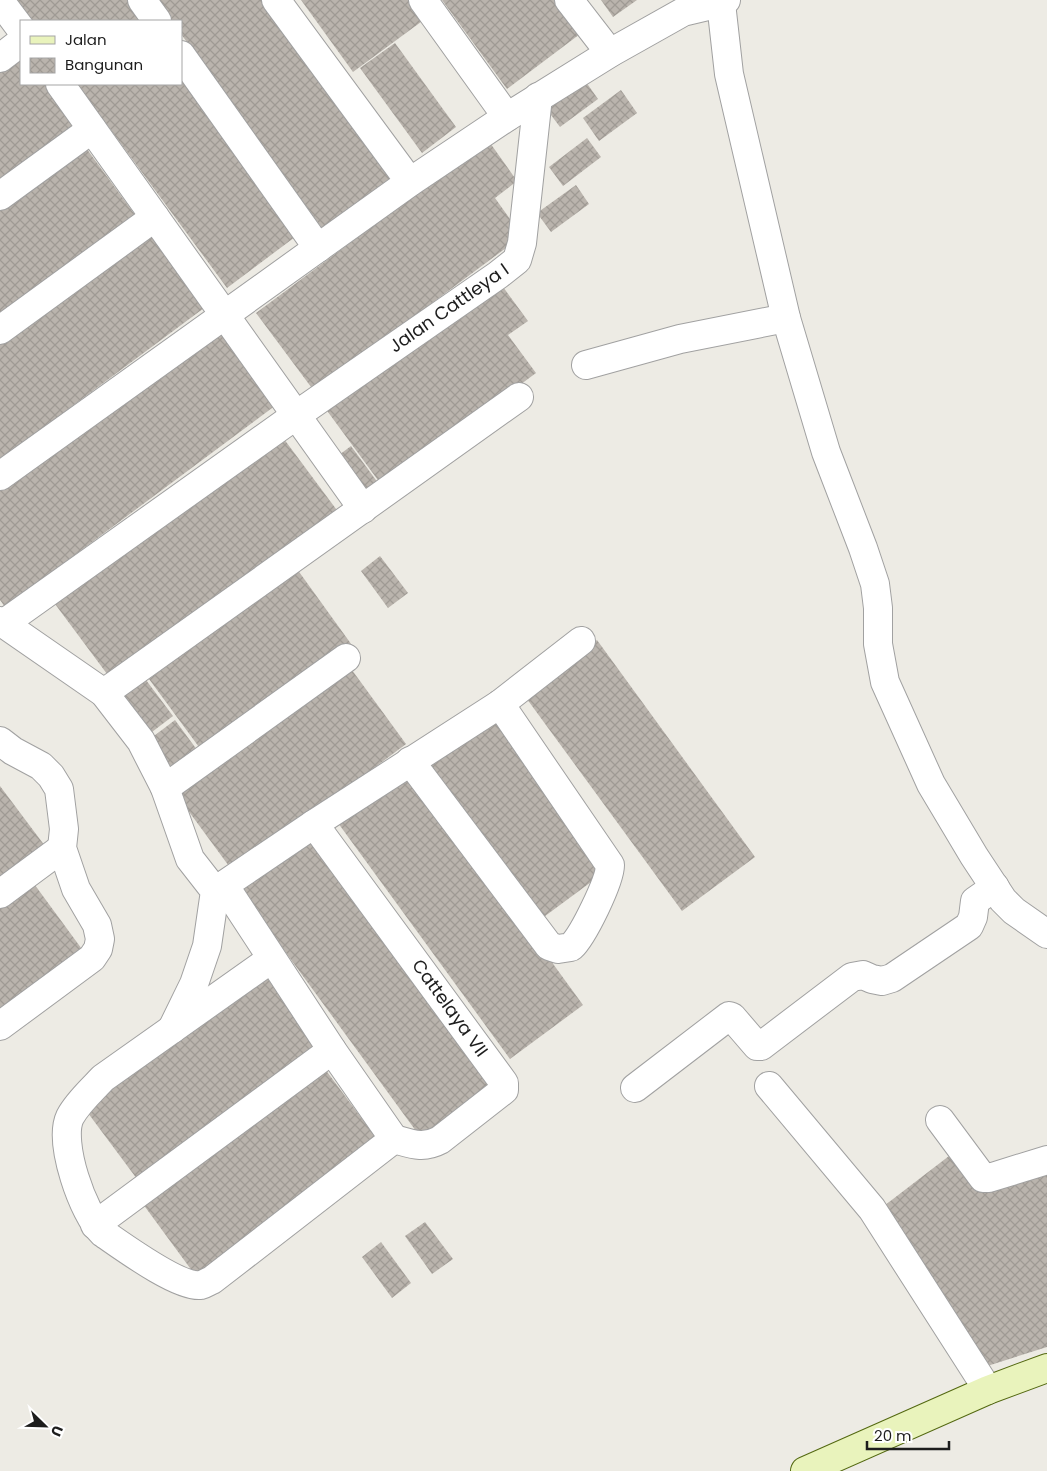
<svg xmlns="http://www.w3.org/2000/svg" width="1047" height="1471" font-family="Poppins,sans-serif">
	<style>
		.building { fill: url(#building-cross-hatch) }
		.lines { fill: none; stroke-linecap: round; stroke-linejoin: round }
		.street-casing { stroke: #a1a1a1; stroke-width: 30 }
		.secondary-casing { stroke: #536810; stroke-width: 30 }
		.street { stroke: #fff; stroke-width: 28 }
		.secondary { stroke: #e9f3bc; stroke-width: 28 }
		.labels { text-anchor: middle; stroke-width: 5; stroke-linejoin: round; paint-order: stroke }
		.street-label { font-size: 18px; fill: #1d1d1d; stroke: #fff }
	</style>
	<defs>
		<pattern id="building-cross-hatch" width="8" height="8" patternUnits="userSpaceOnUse" patternTransform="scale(1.25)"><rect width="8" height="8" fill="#bab4ad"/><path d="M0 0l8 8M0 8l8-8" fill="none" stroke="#9f9a94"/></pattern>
	</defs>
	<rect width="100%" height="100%" fill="#edebe4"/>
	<!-- building -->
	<g class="building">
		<path d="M16,0H129L144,21H31Z"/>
		<path d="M156,0H269L396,174L322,228L181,34V21H172Z"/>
		<path d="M301,0H413L425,19L353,72Z"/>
		<path d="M442,0H554L580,34L507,89Z"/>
		<path d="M601,0H637L613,17Z"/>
		<path d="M395,43L456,127L422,153L360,68Z"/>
		<path d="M21,51V84H50L82,127L0,189V67Z"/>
		<path d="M181,72L299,234L227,288L77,84H181Z"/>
		<path d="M581,75L598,99L560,127L542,103Z"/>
		<path d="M621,90L637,113L599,141L583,118Z"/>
		<path d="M587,138L601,157L563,186L549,167Z"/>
		<path d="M488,140L517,181L495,198L522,236L314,391L256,313Z"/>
		<path d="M81,141L138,219L0,322V201Z"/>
		<path d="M576,185L589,204L551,232L537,213Z"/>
		<path d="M146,229L204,308L0,460V339Z"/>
		<path d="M498,280L528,321L508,335L536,373L383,487L325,408Z"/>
		<path d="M219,326L276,405L5,607L0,600V489Z"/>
		<path d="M281,435L339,513L113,682L55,604Z"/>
		<path d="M351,446L381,487L361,502L331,461Z"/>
		<path d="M380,556L408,593L388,608L361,571Z"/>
		<path d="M297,569L354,648L207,758L149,679Z"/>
		<path d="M597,640L755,857L682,911L524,695Z"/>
		<path d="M349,666L406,744L234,873L176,794Z"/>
		<path d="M143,676L173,716L148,735L118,694Z"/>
		<path d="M496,712L610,868L537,922L423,766Z"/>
		<path d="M175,720L203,758L178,776L150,739Z"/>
		<path d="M411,769L583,1005L510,1059L338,823Z"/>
		<path d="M0,786L48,850L0,886Z"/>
		<path d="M311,834L497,1088L424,1142L238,887Z"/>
		<path d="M29,877L87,956L0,1020V899Z"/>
		<path d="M262,971L320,1049L140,1183L82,1105Z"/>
		<path d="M322,1065L380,1143L198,1279L140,1200Z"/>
		<path d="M949,1156L981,1188L1047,1166V1347L981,1368L880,1209Z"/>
		<path d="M425,1222L453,1259L432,1274L405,1236Z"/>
		<path d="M381,1242L411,1283L392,1298L362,1257Z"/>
	</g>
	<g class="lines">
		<defs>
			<g id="street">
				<path d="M142,0L157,21"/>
				<path d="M276,0L410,182"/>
				<path d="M423,0L507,117"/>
				<path d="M569,0L610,53"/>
				<path d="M719,0L721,3L729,74L786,318L826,452L863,548L875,584L878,608V644L885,682L931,784L974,856L1003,900L1014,911L1047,934"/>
				<path d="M0,1L21,29"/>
				<path d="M181,55L318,248"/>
				<path d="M0,58L21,42"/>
				<path d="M60,84L363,509"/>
				<path d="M0,196L92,129"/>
				<path d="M0,330L155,217"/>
				<path d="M586,365L680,339L786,318"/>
				<path d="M0,476L410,182L507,117L610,53L683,12L721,3L726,0"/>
				<path d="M0,621L104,693L141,741L165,788L190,859L215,891L207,946L194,984L172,1029"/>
				<path d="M3,624L295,416L498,275L517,260L522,243L538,97"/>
				<path d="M104,693L519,397"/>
				<path d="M0,741L13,751L41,766L51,776L59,789L64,829L62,848L76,889L97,925L100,939L98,949L92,958L0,1026"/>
				<path d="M410,761L549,946L558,949L571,947C583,936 610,881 610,865L500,704"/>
				<path d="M165,788L346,658"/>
				<path d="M314,824L504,1083V1090L440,1140C423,1149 412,1144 394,1139"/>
				<path d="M224,885L332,1050L394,1139"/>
				<path d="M215,891L314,824L500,704L581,641"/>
				<path d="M0,894L62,848"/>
				<path d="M271,959L103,1078C92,1090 78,1102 70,1117C58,1142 83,1214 103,1233C122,1246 179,1288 201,1285C205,1284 209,1281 212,1280L394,1139"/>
				<path d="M769,1086L872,1209L988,1390"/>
				<path d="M635,1088L729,1016L732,1017L757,1046H761L852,977L863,975L872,979L882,981L892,978L969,926L973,917L975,901L995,887"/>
				<path d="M940,1120L983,1178H989L1047,1160"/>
				<path d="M95,1225L332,1050"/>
			</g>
			<path id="secondary" d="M805,1471L988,1390L1047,1368"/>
		</defs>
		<!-- street casing -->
		<use href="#street" class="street-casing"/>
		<!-- secondary casing -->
		<use href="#secondary" class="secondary-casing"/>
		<!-- street -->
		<use href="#street" class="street"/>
		<!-- secondary -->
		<use href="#secondary" class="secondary"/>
	</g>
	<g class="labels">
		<!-- street labels -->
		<g class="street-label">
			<text transform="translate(449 308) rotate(-35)" y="6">Jalan Cattleya I</text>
			<text transform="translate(450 1008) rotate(54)" y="6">Cattelaya VII</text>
		</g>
	</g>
	<!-- legend -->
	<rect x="20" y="20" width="162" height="65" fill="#ffffff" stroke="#a5a5a5"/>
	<rect x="30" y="36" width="25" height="8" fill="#e9f3bc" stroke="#a5a5a5"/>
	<text x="65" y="45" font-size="15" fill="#1d1d1d">Jalan</text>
	<rect x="30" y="58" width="25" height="15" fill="url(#building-cross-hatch)" stroke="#a5a5a5"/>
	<text x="65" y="70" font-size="15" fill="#1d1d1d">Bangunan</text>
	<!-- north arrow -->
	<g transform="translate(45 1426) rotate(113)" stroke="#ffffff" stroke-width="4" paint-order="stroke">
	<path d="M0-4L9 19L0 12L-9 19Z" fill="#1d1d1d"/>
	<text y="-8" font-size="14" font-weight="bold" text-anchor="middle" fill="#1d1d1d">U</text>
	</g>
	<!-- scale -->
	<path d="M867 1441v8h82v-8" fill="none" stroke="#1d1d1d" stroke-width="2.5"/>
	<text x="874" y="1441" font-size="15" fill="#1d1d1d" stroke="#ffffff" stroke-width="4" paint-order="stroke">20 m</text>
</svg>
